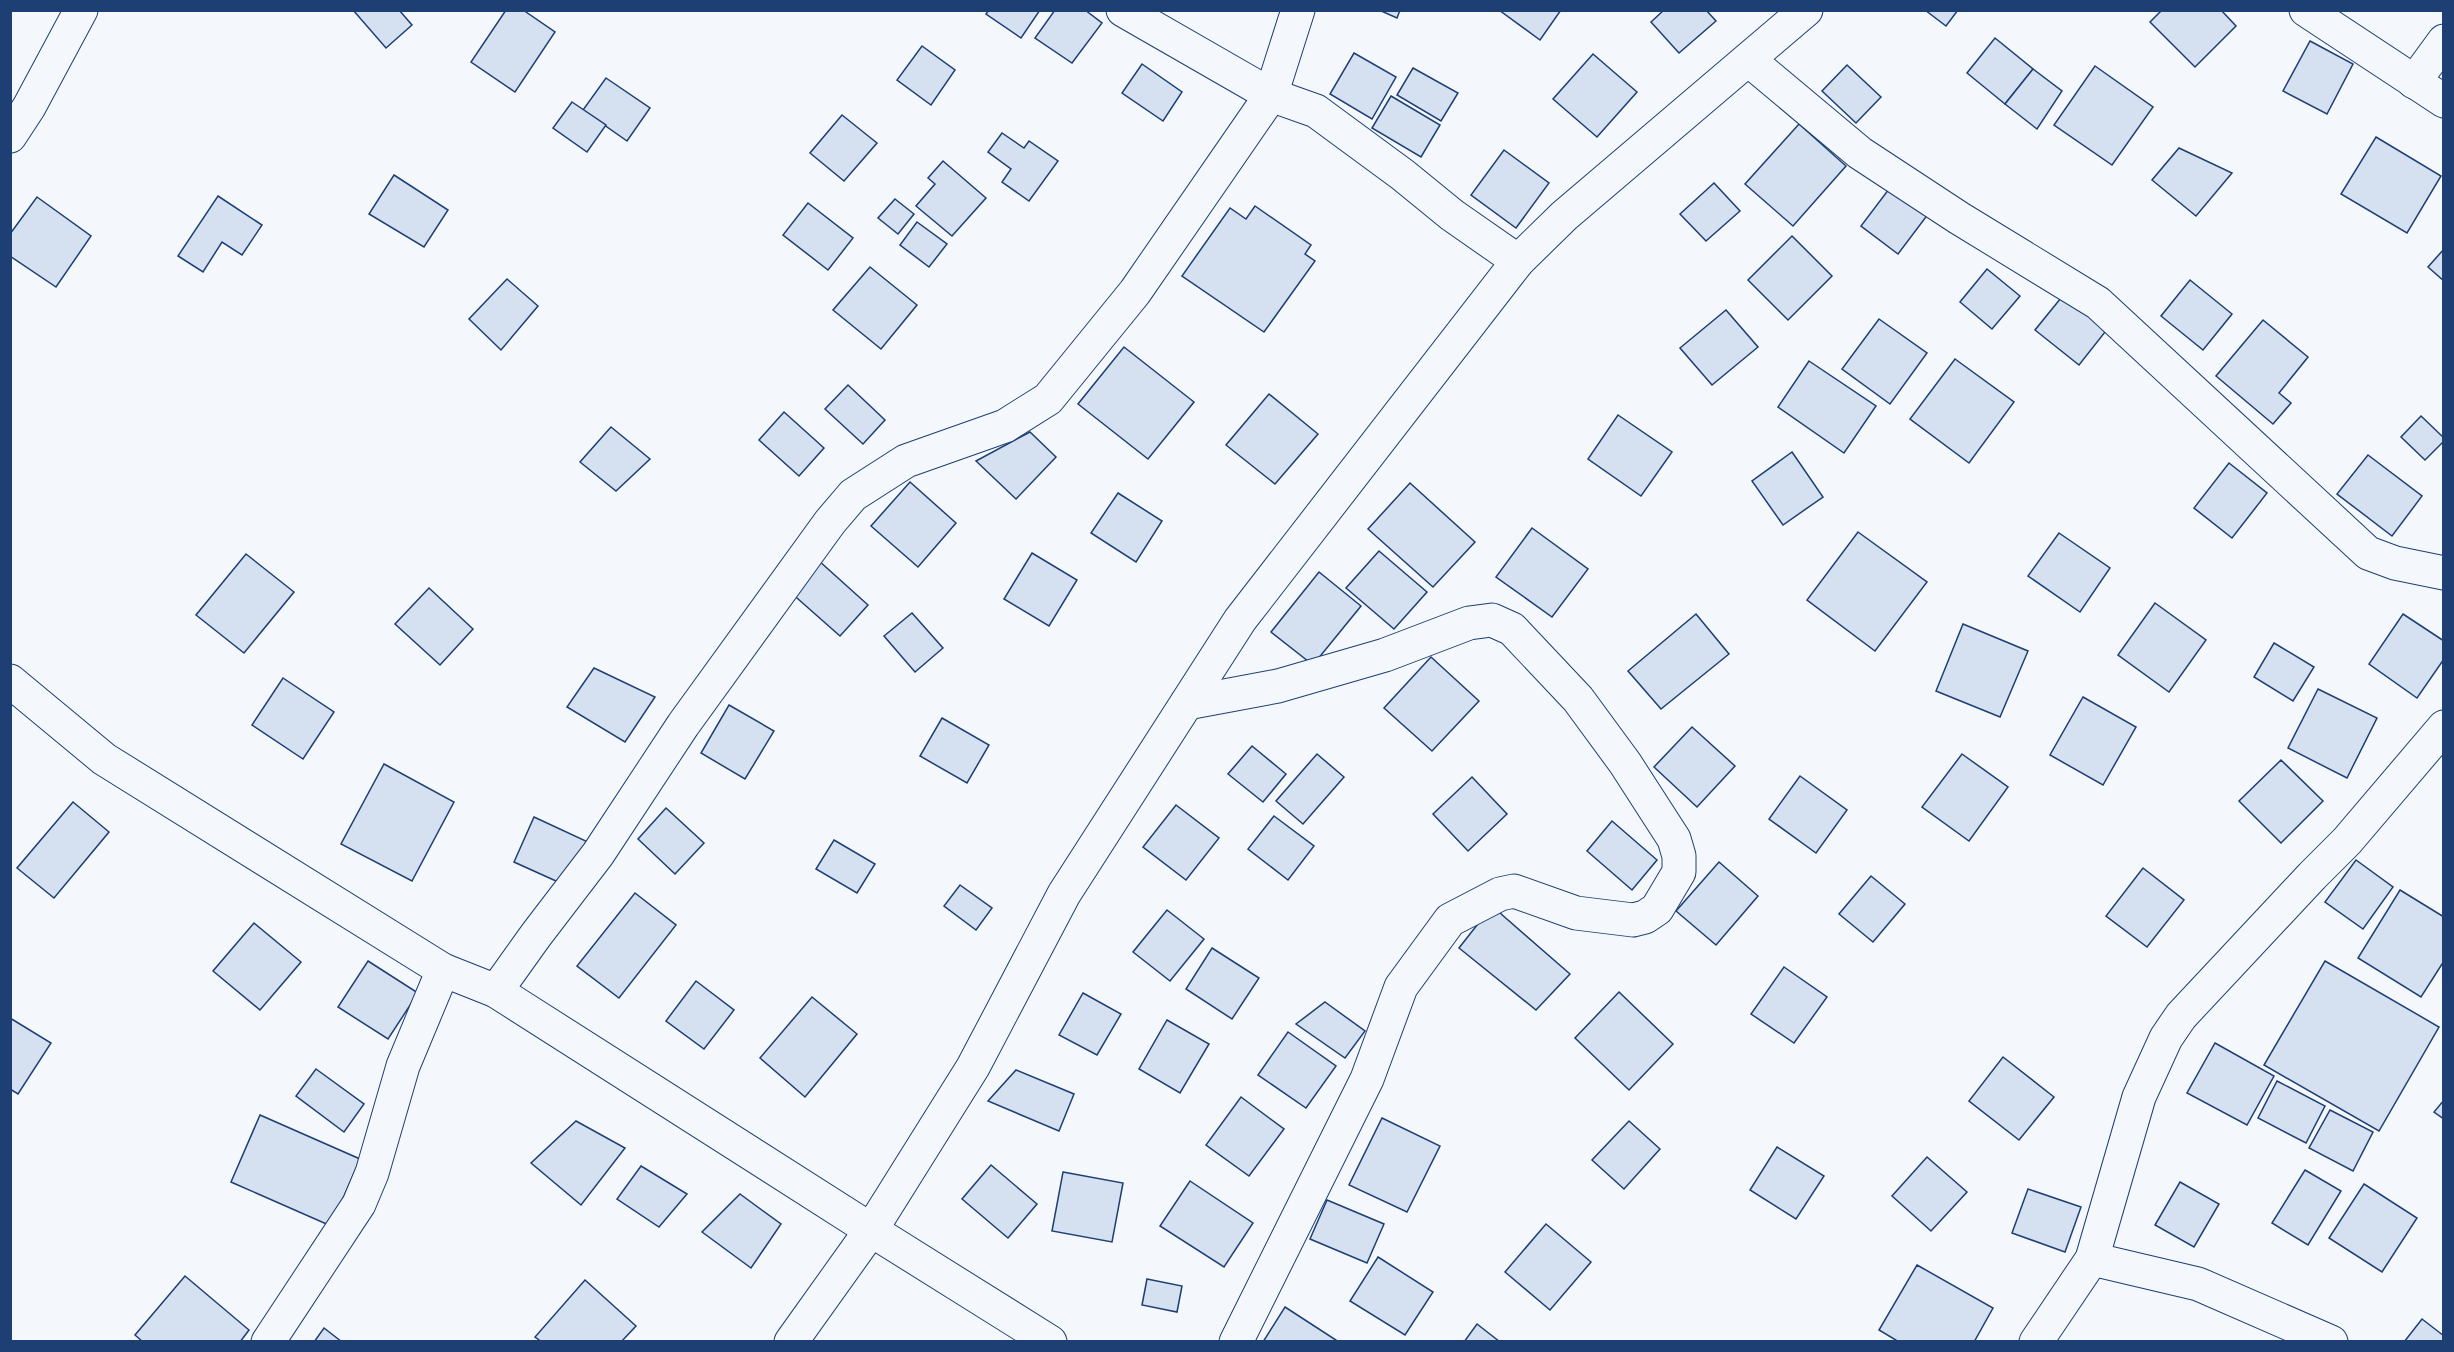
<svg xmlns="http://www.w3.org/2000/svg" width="2454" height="1352" font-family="'Source Sans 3',sans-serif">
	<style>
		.building { fill: #d5e0f0; stroke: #1d3f73; stroke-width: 1.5 }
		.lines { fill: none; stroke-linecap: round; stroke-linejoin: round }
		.minor-casing { stroke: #1d3f73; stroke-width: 35 }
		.minor { stroke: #f4f7fb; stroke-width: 33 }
	</style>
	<rect width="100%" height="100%" fill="#f4f7fb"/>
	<!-- building -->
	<g class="building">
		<path d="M353,10H399L412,25L386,48Z"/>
		<path d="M506,10H523L555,32L515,92L471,62Z"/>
		<path d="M989,10H1040L1021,38L986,14Z"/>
		<path d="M1055,10H1085L1102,23L1072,63L1035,38Z"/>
		<path d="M1379,10H1400L1397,18Z"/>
		<path d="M1499,10H1561L1540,40Z"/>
		<path d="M1664,10H1706L1716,21L1679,53L1651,22Z"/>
		<path d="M1925,10H1958L1946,26Z"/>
		<path d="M2162,10H2221L2236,26L2195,67L2150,22Z"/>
		<path d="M1995,38L2033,69L2005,104L1967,73Z"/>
		<path d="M2310,41L2353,64L2327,114L2283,91Z"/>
		<path d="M922,46L955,70L931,105L897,80Z"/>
		<path d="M1354,53L1396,77L1372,119L1330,94Z"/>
		<path d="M1593,54L1637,92L1597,137L1553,99Z"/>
		<path d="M1142,64L1182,92L1163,121L1122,93Z"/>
		<path d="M1847,65L1881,97L1856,123L1822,91Z"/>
		<path d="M2095,66L2153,107L2112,165L2054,125Z"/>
		<path d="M1413,68L1458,93L1441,121L1397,95Z"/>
		<path d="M2033,69L2062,91L2037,129L2005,104Z"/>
		<path d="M606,78L650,108L627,141L583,110Z"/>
		<path d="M1391,96L1440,125L1421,157L1372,128Z"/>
		<path d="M572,102L606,125L587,152L553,128Z"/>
		<path d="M842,115L877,143L844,181L810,153Z"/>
		<path d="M1799,124L1846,166L1793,226L1745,184Z"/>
		<path d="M1002,133L1024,148L1029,141L1058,161L1029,201L1002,182L1011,169L988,152Z"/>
		<path d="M2376,137L2441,176L2407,233L2341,194Z"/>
		<path d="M2179,148L2232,173L2196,216L2152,180Z"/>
		<path d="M1504,150L1549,183L1516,228L1471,195Z"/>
		<path d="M943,161L986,198L952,236L916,206L935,184L928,178Z"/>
		<path d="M394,175L448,210L424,247L369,214Z"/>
		<path d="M1714,183L1740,211L1706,241L1680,214Z"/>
		<path d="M1892,185L1929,213L1898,254L1861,226Z"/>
		<path d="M218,196L262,225L242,255L222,242L203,272L178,256Z"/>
		<path d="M37,197L91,236L56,287L10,256V234Z"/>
		<path d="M895,199L914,214L898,234L878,218Z"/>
		<path d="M808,203L853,238L828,270L783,235Z"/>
		<path d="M1255,206L1311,245L1305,254L1315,261L1264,332L1182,276L1230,208L1246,219Z"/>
		<path d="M917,222L947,244L929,267L900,245Z"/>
		<path d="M1792,236L1832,276L1788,320L1748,280Z"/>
		<path d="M2444,249V281L2428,267Z"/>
		<path d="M870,267L917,305L881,349L833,310Z"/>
		<path d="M1987,269L2020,296L1992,329L1960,302Z"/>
		<path d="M507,279L538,306L501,350L469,319Z"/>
		<path d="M2190,280L2232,314L2203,350L2161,316Z"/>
		<path d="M2065,293L2109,327L2079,365L2035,330Z"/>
		<path d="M1726,310L1758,347L1712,385L1680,348Z"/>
		<path d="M1879,319L1927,353L1890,404L1842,369Z"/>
		<path d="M2263,320L2308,357L2279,393L2291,403L2273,424L2216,376Z"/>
		<path d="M1124,347L1194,402L1148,459L1078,404Z"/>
		<path d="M1955,359L2014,402L1969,463L1910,419Z"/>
		<path d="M1809,361L1876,406L1844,453L1778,407Z"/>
		<path d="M848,385L885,420L863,444L825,409Z"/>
		<path d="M1269,394L1318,434L1275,484L1226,445Z"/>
		<path d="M784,412L824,448L799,476L759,440Z"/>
		<path d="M1618,415L1672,452L1641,496L1588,459Z"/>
		<path d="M2421,416L2444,438V441L2425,460L2401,437Z"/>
		<path d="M611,427L650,459L616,491L580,462Z"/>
		<path d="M1030,432L1056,457L1016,499L976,461Z"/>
		<path d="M1792,452L1823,497L1783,525L1752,481Z"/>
		<path d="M2368,455L2422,496L2392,536L2337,494Z"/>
		<path d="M2229,463L2267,493L2232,538L2194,508Z"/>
		<path d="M910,482L956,523L918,567L871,526Z"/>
		<path d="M1410,483L1475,542L1433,587L1368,529Z"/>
		<path d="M1118,493L1162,521L1136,562L1091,533Z"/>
		<path d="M1532,528L1588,569L1552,617L1496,577Z"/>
		<path d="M1858,532L1927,582L1875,651L1807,600Z"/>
		<path d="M2059,533L2110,568L2080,612L2028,576Z"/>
		<path d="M1379,551L1427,592L1394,629L1346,588Z"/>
		<path d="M1032,553L1077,580L1049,626L1004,599Z"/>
		<path d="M246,554L294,592L244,653L196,615Z"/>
		<path d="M818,560L868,605L840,636L789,591Z"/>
		<path d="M1319,572L1361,606L1313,665L1271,632Z"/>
		<path d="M429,588L473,629L440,665L395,624Z"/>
		<path d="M2155,603L2206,640L2169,692L2118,655Z"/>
		<path d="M912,613L943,648L915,672L884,636Z"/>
		<path d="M1696,614L1729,654L1661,709L1628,671Z"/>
		<path d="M2403,614L2444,641V659L2417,698L2369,664Z"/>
		<path d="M1963,624L2028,651L2000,717L1936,691Z"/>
		<path d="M2274,643L2314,667L2293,701L2254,677Z"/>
		<path d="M1431,657L1479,701L1432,751L1384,708Z"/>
		<path d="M594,668L655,697L625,742L567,707Z"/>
		<path d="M283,678L334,712L303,759L252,725Z"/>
		<path d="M2318,689L2377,718L2347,778L2288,748Z"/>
		<path d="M2083,697L2136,727L2103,785L2050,755Z"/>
		<path d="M729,705L774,731L745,779L701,753Z"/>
		<path d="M942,718L989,745L967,783L920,756Z"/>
		<path d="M1692,727L1735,766L1697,807L1654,767Z"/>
		<path d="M1252,746L1286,774L1263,802L1228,774Z"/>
		<path d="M1317,754L1344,777L1303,824L1276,801Z"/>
		<path d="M1962,754L2008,787L1969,841L1922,807Z"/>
		<path d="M2281,760L2323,801L2281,843L2239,801Z"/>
		<path d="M384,764L454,802L412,881L341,844Z"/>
		<path d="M1800,776L1847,810L1816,853L1769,819Z"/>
		<path d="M1472,777L1507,814L1468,851L1433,814Z"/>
		<path d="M73,802L109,832L54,898L17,868Z"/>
		<path d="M1176,805L1219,838L1186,880L1143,847Z"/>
		<path d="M666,808L704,843L675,874L638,839Z"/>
		<path d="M1274,816L1314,846L1288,880L1248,849Z"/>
		<path d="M534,817L588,842L567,886L514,862Z"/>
		<path d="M1612,821L1657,860L1632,890L1587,851Z"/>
		<path d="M834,840L875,864L857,893L816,869Z"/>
		<path d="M2356,860L2393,887L2363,929L2325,902Z"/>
		<path d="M1719,862L1758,896L1716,945L1676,911Z"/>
		<path d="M2143,868L2184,900L2147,947L2106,916Z"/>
		<path d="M1871,876L1905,904L1873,942L1839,914Z"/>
		<path d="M960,885L992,908L976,930L944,906Z"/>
		<path d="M2400,890L2444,917V961L2421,997L2358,958Z"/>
		<path d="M635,893L676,925L619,998L577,966Z"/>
		<path d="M1492,906L1570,974L1536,1010L1459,948Z"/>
		<path d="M1167,910L1204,939L1170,981L1133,952Z"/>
		<path d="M254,923L301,962L260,1010L213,971Z"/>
		<path d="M1212,948L1259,978L1232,1019L1186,989Z"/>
		<path d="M368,961L418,993L388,1039L338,1007Z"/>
		<path d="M2325,961L2439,1027L2379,1131L2264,1065Z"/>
		<path d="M1784,967L1827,997L1794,1043L1751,1014Z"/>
		<path d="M696,981L734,1010L704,1049L666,1021Z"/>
		<path d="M1619,992L1673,1044L1629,1090L1575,1038Z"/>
		<path d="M1083,993L1121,1014L1097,1055L1059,1035Z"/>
		<path d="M812,997L857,1034L805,1097L760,1058Z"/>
		<path d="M1325,1002L1365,1031L1345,1058L1296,1024Z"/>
		<path d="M10,1018L51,1043L18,1094L10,1089Z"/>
		<path d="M1167,1020L1209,1044L1180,1093L1139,1069Z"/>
		<path d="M1288,1032L1336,1066L1306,1108L1258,1075Z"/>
		<path d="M2215,1043L2274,1076L2247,1125L2187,1093Z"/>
		<path d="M2003,1057L2054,1097L2019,1140L1969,1101Z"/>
		<path d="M316,1069L364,1104L344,1132L296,1096Z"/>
		<path d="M1016,1070L1074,1094L1059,1131L988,1101Z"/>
		<path d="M2277,1081L2325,1106L2306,1143L2258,1118Z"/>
		<path d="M1241,1097L1284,1129L1249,1176L1206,1145Z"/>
		<path d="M2444,1100V1119L2434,1112Z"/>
		<path d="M2330,1110L2373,1132L2353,1171L2309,1148Z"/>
		<path d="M260,1115L360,1159L331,1226L231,1182Z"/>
		<path d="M1382,1118L1440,1146L1407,1212L1349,1185Z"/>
		<path d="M576,1121L625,1148L581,1205L531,1163Z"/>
		<path d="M1629,1121L1660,1149L1624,1189L1592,1160Z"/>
		<path d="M1777,1147L1824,1176L1796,1219L1750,1190Z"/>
		<path d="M1927,1157L1967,1192L1931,1231L1892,1196Z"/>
		<path d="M991,1165L1037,1204L1008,1238L962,1199Z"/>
		<path d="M641,1166L687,1194L659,1227L617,1199Z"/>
		<path d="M2305,1170L2341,1191L2308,1245L2272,1223Z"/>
		<path d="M1063,1172L1123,1183L1112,1242L1052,1231Z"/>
		<path d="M1190,1181L1253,1223L1224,1267L1160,1226Z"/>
		<path d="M2180,1182L2219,1204L2194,1247L2155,1225Z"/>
		<path d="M2364,1184L2417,1218L2382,1272L2329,1238Z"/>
		<path d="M2028,1189L2081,1207L2065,1252L2012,1233Z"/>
		<path d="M740,1194L781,1224L751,1268L702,1232Z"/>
		<path d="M1327,1200L1384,1224L1367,1263L1310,1239Z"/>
		<path d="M1546,1224L1591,1262L1550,1310L1505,1272Z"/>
		<path d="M1378,1257L1433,1292L1405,1335L1350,1301Z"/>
		<path d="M1917,1265L1993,1308L1974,1342H1899L1879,1330Z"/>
		<path d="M185,1276L249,1330L240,1342H143L135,1335Z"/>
		<path d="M1147,1279L1182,1286L1177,1312L1142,1305Z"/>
		<path d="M585,1280L636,1326L621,1342H542L535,1337Z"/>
		<path d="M1285,1307L1339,1342H1263Z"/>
		<path d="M2422,1319L2444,1336V1342H2404Z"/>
		<path d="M1477,1324L1500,1342H1464Z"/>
		<path d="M324,1328L342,1342H314Z"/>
	</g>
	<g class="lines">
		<defs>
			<g id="minor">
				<path d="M1123,10L1271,95L1316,111L1403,175L1452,215L1518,261"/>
				<path d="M2306,10L2444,101"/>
				<path d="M1749,60L1860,153L1959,218L2098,303L2368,553L2395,563L2444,573"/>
				<path d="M2414,82L2444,41"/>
				<path d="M10,136L29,107L81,10"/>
				<path d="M10,681L104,759L443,970L496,991L871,1230L1050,1342"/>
				<path d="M1187,703L1278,686L1385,655L1469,623L1492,620L1512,629L1578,699L1625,763L1674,839L1679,856V872L1657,909L1645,917L1633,920L1576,913L1514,891L1500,894L1450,920L1401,987L1367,1079L1236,1342"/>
				<path d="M496,991L536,935L598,854L683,725L830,522L853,495L906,461L1005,426L1048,399L1135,292L1271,95L1298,10"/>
				<path d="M2092,1259L2198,1284L2331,1342"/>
				<path d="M268,1342L359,1204L372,1173L403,1066L443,970"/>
				<path d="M791,1342L871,1230L973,1067L1064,894L1240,620L1518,261L1564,216L1806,10"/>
				<path d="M2036,1342L2092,1259L2139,1097L2166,1038L2181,1016L2312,876L2347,841L2444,727"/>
			</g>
		</defs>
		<!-- minor casing -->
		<use href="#minor" class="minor-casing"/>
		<!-- minor -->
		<use href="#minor" class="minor"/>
	</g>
	<!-- border -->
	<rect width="2454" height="1352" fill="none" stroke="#1d3f73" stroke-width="24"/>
</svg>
